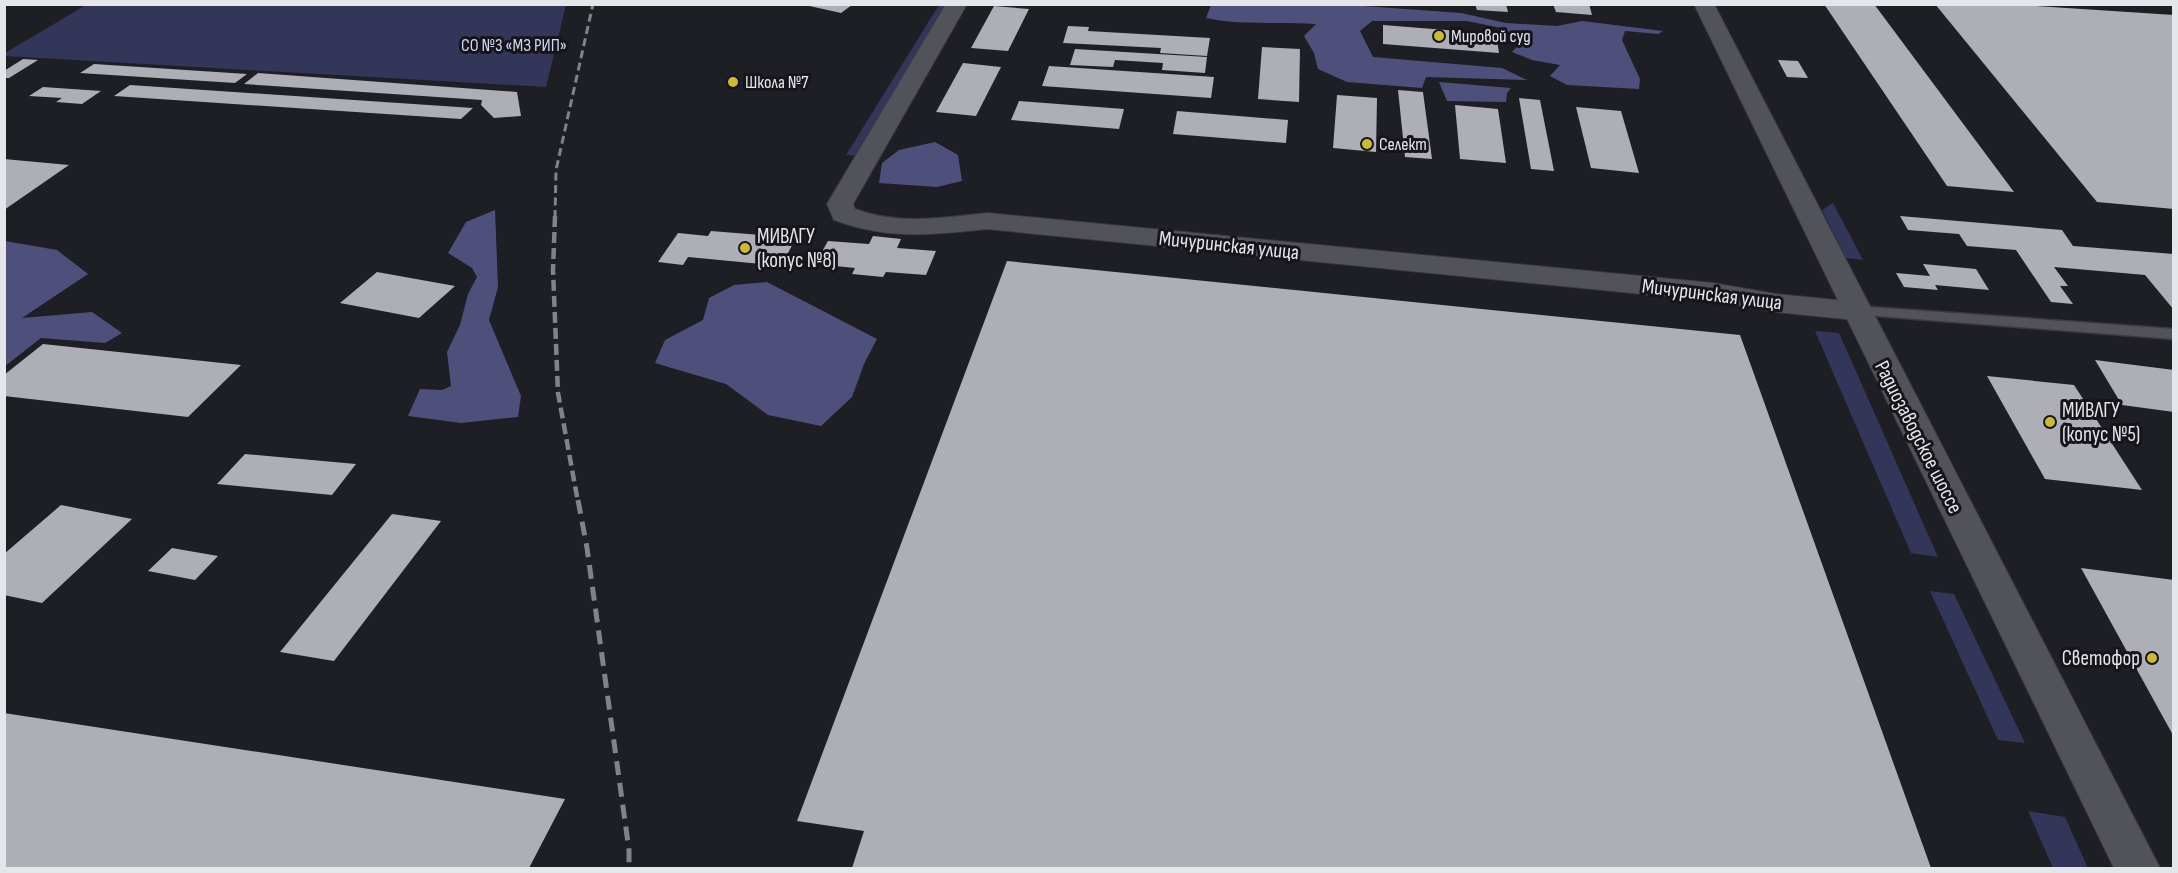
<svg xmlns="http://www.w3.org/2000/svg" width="2178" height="873" font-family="'Sofia Sans Condensed',sans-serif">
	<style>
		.green { fill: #343659 }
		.forest { fill: #4e507b }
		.building { fill: #adaeb6 }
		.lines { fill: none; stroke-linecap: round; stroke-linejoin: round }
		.service-casing { stroke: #39393e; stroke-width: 3 }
		.minor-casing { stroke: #39393e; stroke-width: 2 }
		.tertiary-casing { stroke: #39393e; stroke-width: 2 }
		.service { fill: #52535a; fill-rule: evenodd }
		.minor { fill: #52535a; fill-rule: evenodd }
		.tertiary { fill: #52535a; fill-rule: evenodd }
		.rail-far2 { stroke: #828388; stroke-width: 3; stroke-dasharray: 8 4.5; stroke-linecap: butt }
		.rail-far1 { stroke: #828388; stroke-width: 4.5; stroke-dasharray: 11 5; stroke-linecap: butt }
		.rail { stroke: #828388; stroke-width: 5; stroke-dasharray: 14 8; stroke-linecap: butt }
		.poi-dot { fill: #ccb939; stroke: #15151b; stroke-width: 2 }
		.labels { text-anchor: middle; stroke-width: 6; stroke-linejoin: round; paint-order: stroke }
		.far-poi-label { font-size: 18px; fill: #e5e6ea; stroke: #15151b; text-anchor: start }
		.far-park-label { font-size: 18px; fill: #d3d6f3; stroke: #15151b }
		.poi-label { font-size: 21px; fill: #e5e6ea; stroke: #15151b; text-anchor: start }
		.street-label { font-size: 21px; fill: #e5e6ea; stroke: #15151b }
	</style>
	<rect width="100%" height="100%" fill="#1e1e25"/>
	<!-- green -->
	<g class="green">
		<path d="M86,5V4L566,5L546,87L5,56V53Z"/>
		<path d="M939,5H952L861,156L846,155Z"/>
		<path d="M1833,203L1863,260L1846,258L1822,210Z"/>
		<path d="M1815,331L1839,333L1938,557L1911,553Z"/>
		<path d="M1930,591L1954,594L2025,743L1998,740Z"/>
		<path d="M2028,811L2065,817L2088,868H2053Z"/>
	</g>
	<!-- forest -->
	<g class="forest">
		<path d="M1336,4L1461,13L1506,23L1557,26L1582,21L1663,31L1658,34L1625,31L1622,40L1640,79L1639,89L1567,85L1550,76L1560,65L1532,60L1512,52L1524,39L1501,28L1467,21H1372L1360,31L1373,57L1502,68L1527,80L1426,77L1422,88L1347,82L1318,69L1314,53L1304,36L1316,24C1279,21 1242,26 1206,18L1211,5Z"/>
		<path d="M1439,82L1511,88L1507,93L1506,102L1447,101Z"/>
		<path d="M935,142L958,155L962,181L937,187L879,183L882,163L899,150Z"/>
		<path d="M495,210L498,287L489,320L521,396L518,417L461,423L408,416L420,389L442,390L451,386L447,352L460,325L468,294L477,277L472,268L448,253L466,222Z"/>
		<path d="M5,241L57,250L88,274L22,318L92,312L122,333L105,343L41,338L5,366Z"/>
		<path d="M767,282L877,339L864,364L852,397L821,426L768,415L726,384L655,363L665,340L703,320L709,298L734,285Z"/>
	</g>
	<!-- building -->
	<g class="building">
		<path d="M1475,4H1506L1508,12L1477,10Z"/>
		<path d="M1553,4H1589L1592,15L1556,12Z"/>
		<path d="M1824,4H1874L2014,192L1947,186Z"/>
		<path d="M1935,4H2006L2174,15V209L2097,202Z"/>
		<path d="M805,5H852L841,13Z"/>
		<path d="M994,6L1029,9L1008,51L971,48Z"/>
		<path d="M1383,25L1496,34L1499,53L1383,44Z"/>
		<path d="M1068,26L1089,27L1088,31L1210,38L1207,56L1160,53L1161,48L1063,43Z"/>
		<path d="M1262,47L1300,49L1299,102L1258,99Z"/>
		<path d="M1075,49L1207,57L1205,73L1162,70L1163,63L1115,60L1113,67L1070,65Z"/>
		<path d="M23,59L38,60L9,78H4V71Z"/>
		<path d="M1778,60L1798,61L1808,78L1787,77Z"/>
		<path d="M963,63L1001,67L976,116L936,112Z"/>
		<path d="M94,64L247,74L235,83L80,73Z"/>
		<path d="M1049,66L1214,77L1211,98L1042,86Z"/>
		<path d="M258,73L517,92L521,116L494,118L481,105L482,100L244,84Z"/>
		<path d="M130,85L473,108L461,119L114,96Z"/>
		<path d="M43,87L101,91L82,104L56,102L62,98L29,96Z"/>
		<path d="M1398,90L1423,92L1432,159L1405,157Z"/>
		<path d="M1337,95L1377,98L1376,152L1333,148Z"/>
		<path d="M1519,98L1540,100L1554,171L1531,169Z"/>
		<path d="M1019,101L1124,109L1119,129L1011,120Z"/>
		<path d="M1455,105L1498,109L1506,163L1460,159Z"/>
		<path d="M1576,107L1621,111L1639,173L1591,168Z"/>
		<path d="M1177,111L1288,120L1286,143L1173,134Z"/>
		<path d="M4,159L69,165L4,210Z"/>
		<path d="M1900,216L2062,230L2073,246L2174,254V310L2145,275L2054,267L2068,286H2060L2073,304L2051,302L2016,250L1967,246L1959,234L1908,230Z"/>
		<path d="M711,231L796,238L781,266L688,257L683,265L658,262L678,233L708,236Z"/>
		<path d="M873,236L901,239L897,248L936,251L926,275L886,272L883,277L852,274L855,268L815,264L828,241L869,244Z"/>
		<path d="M1007,261L1740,335L1931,868H852L864,831L797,821Z"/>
		<path d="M1923,264L1976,269L1989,290L1935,285L1938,290L1904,287L1896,273L1930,276Z"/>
		<path d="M377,272L455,286L419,318L340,303Z"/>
		<path d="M43,344L241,365L188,417L4,396V375Z"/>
		<path d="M2095,360L2174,370V412L2122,405Z"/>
		<path d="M1987,376L2074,385L2142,490L2045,479Z"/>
		<path d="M245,454L356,464L332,495L217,484Z"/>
		<path d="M61,505L132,519L42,603L4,595V554Z"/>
		<path d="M392,514L441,521L334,661L280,652Z"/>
		<path d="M172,548L218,556L195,580L148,571Z"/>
		<path d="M2081,568L2174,580V737Z"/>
		<path d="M4,713L565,799L529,868H4Z"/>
	</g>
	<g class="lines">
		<defs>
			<path id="service" d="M1856,306L2174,329V339L1851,314L1849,311Z"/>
			<path id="minor" d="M946,4H967L853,204L855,209C898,225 942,218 987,213L1713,283L1776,294L1856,302L1866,305L1871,311L1866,317L1856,320L1776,312L1713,301L987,229C931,235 888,240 834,220L827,204Z"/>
			<path id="tertiary" d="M1694,4H1714L2160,868H2114Z"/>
		</defs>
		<!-- service casing -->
		<use href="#service" class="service-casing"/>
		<!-- minor casing -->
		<use href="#minor" class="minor-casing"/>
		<!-- tertiary casing -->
		<use href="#tertiary" class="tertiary-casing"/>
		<!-- service -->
		<use href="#service" class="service"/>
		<!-- minor -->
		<use href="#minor" class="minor"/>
		<!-- tertiary -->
		<use href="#tertiary" class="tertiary"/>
		<!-- rail-far2 -->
		<path class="rail-far2" d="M555,218L556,170L593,4"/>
		<!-- rail-far1 -->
		<path class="rail-far1" d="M555,216L553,270L558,393L578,502"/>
		<!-- rail -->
		<path class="rail" d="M578,500L587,548L629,850V868"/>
	</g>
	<!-- markers -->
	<g class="poi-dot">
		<circle cx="1439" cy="36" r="6"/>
		<circle cx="733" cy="82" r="6"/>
		<circle cx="1367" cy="144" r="6"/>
		<circle cx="745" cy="248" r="6"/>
		<circle cx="2050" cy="422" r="6"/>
		<circle cx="2152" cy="658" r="6"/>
	</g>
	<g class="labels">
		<!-- far-poi labels -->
		<g class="far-poi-label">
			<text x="1451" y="42">Мировой суд</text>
			<text x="745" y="88">Школа №7</text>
			<text x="1379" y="150">Селект</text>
		</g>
		<!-- far-park labels -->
		<g class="far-park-label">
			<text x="514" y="51">СО №3 «МЗ РИП»</text>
		</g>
		<!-- poi labels -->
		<g class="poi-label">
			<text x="757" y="243">МИВЛГУ<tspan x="757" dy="24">(копус №8)</tspan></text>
			<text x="2062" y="417">МИВЛГУ<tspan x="2062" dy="24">(копус №5)</tspan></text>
			<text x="2140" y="665" text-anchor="end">Светофор</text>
		</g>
		<!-- street labels -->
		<g class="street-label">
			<text transform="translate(1229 245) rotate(6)" y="7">Мичуринская улица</text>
			<text transform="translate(1712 294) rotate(7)" y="7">Мичуринская улица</text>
			<text transform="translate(1919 437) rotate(63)" y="7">Радиозаводское шоссе</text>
		</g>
	</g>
	<!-- border -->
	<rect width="2178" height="873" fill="none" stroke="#e5e6ea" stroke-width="12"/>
</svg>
